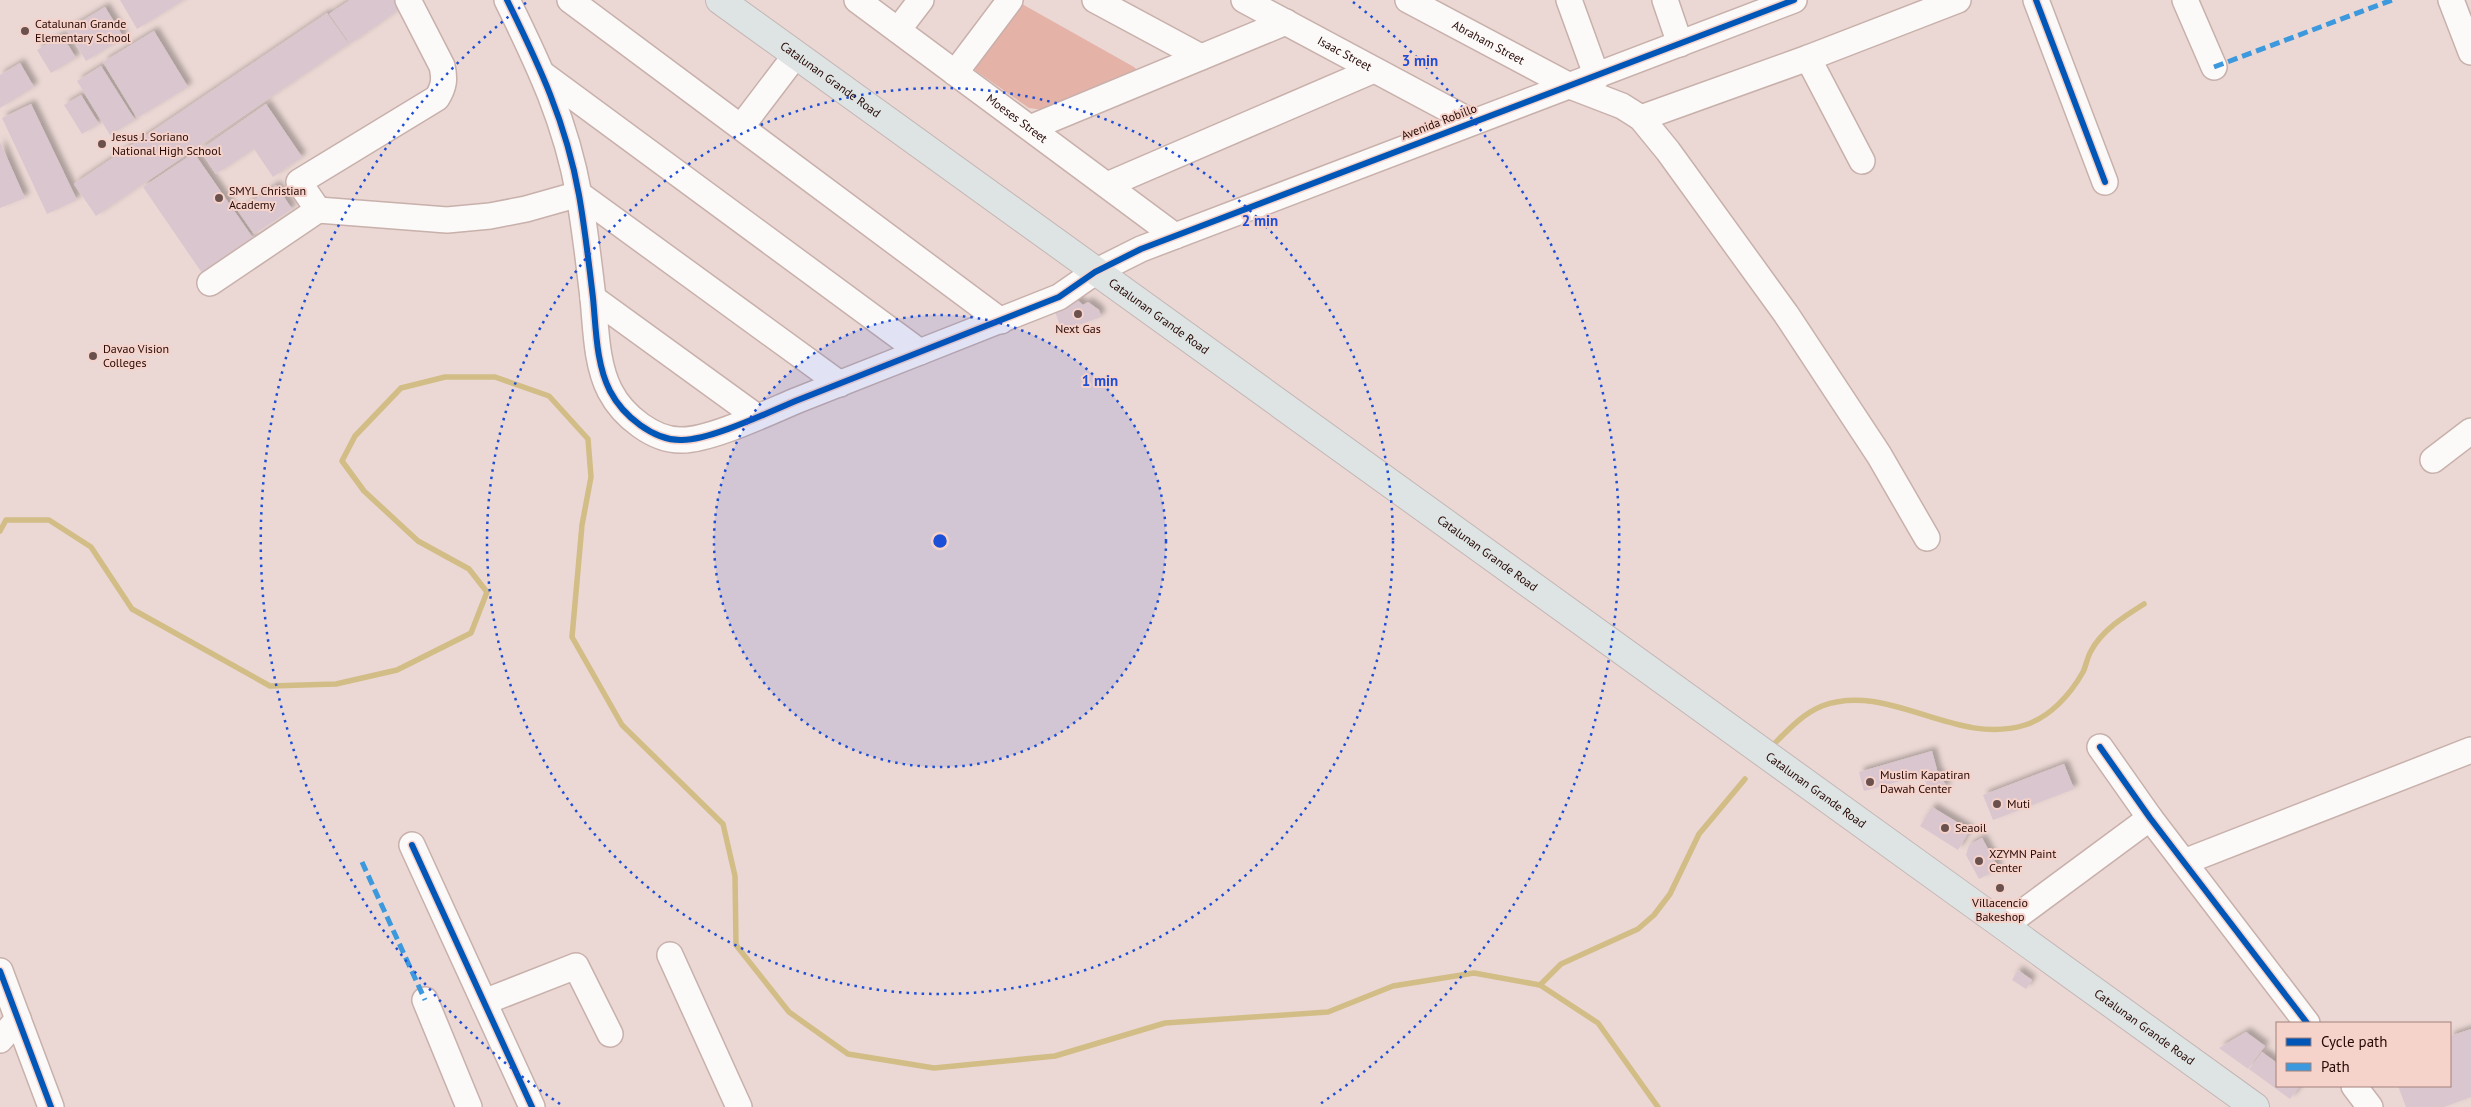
<svg xmlns="http://www.w3.org/2000/svg" width="2471" height="1107" font-family="'PT Sans',sans-serif">
	<style>
		.green { fill: #e4b2a7 }
		.lines { fill: none; stroke-linecap: round; stroke-linejoin: round }
		.stream { stroke: #d2bd86; stroke-width: 5.5 }
		.building { fill: #dac6ce; filter: url(#shadow) }
		.minor-casing { stroke: #c8b0ab; stroke-width: 28 }
		.major-casing { stroke: #c4b6b4; stroke-width: 30 }
		.minor { stroke: #fcf9f9; stroke-width: 25 }
		.major { stroke: #dee4e4; stroke-width: 28 }
		.quiet { stroke: #3c99dd; stroke-width: 5; stroke-dasharray: 10 5; stroke-linecap: butt }
		.cycleway-casing { stroke: #f5d2ca; stroke-width: 9 }
		.cycleway { stroke: #0057b8; stroke-width: 6 }
		.ring { fill: none; stroke: #1d4ed8; stroke-width: 2.5; stroke-dasharray: 2.5 5 }
		.poi-dot { fill: #6b514d; stroke: #f5d2ca; stroke-width: 2 }
		.labels { text-anchor: middle; stroke-width: 4; stroke-linejoin: round; paint-order: stroke }
		.poi-label { font-size: 12px; fill: #260804; stroke: #f5d2ca; text-anchor: start }
		.street-label { font-size: 12px; fill: #260804; stroke: #f5d2ca }
		.centre { fill: #1d4ed8; stroke: #f5d2ca; stroke-width: 2.5 }
		.ring-label { font-size: 15px; text-anchor: middle; font-weight: bold; fill: #1d4ed8; stroke: #f5d2ca; stroke-width: 4; stroke-linejoin: round; paint-order: stroke }
	</style>
	<defs>
		<filter id="shadow"><feDropShadow dx="4.5" dy="-4.5" stdDeviation="2.5" flood-color="#0004"/></filter>
	</defs>
	<rect width="100%" height="100%" fill="#ebd8d4"/>
	<!-- green -->
	<path class="green" d="M1022,4L1134,67L1137,70L1043,110L1029,108L976,71L974,67L1018,6Z"/>
	<g class="lines">
		<!-- stream -->
		<g class="stream">
			<path d="M0,531L6,520H49L91,547L132,609L270,686L336,684L397,670L471,633L487,592L469,569L418,541L364,491L342,461L355,436L401,388L445,377H495L549,396L588,439L591,477L582,525L572,637L622,725L723,824L735,876L736,945L789,1012L848,1054L934,1068L1055,1056L1165,1023L1328,1012L1393,986L1474,973L1540,985L1598,1023L1658,1107"/>
			<path d="M1772,746C1787,731 1802,714 1822,706C1889,681 1955,747 2025,725C2050,717 2070,695 2083,672C2086,666 2087,658 2091,651C2102,630 2125,616 2144,604"/>
			<path d="M1540,985L1561,964L1638,929L1654,915L1670,894L1699,834L1745,779"/>
		</g>
	</g>
	<!-- building -->
	<g class="building">
		<path d="M120,0H184L137,29Z"/>
		<path d="M350,0H400L404,6L350,44L329,14Z"/>
		<path d="M105,7L124,38L86,61L67,30Z"/>
		<path d="M327,13L349,44L96,216L74,184Z"/>
		<path d="M154,31L188,87L137,118L103,62Z"/>
		<path d="M62,35L76,58L51,73L37,50Z"/>
		<path d="M20,63L34,87L0,108V75Z"/>
		<path d="M101,66L135,120L110,135L77,81Z"/>
		<path d="M81,95L99,124L82,134L64,105Z"/>
		<path d="M31,104L77,200L47,214L2,118Z"/>
		<path d="M266,104L302,157L273,177L254,149L216,174L200,150Z"/>
		<path d="M0,142L25,198L0,208Z"/>
		<path d="M194,153L253,238L202,273L143,187Z"/>
		<path d="M276,185L292,209L254,234L238,211Z"/>
		<path d="M1075,298L1083,305L1088,302L1099,310L1101,317L1062,331L1053,306Z"/>
		<path d="M1932,751L1937,770L1947,787L1932,795L1922,775L1864,791L1859,772Z"/>
		<path d="M2064,764L2074,789L1993,820L1983,795Z"/>
		<path d="M1932,807L1970,830L1958,850L1920,826Z"/>
		<path d="M1982,838L1999,869L1979,879L1966,855L1969,845Z"/>
		<path d="M2018,970L2032,980L2026,989L2012,980Z"/>
		<path d="M2471,1029V1097L2444,1107H2406L2398,1086H2450V1036Z"/>
		<path d="M2246,1032L2265,1046L2248,1069L2219,1048Z"/>
		<path d="M2262,1052L2277,1063V1086H2300L2290,1099L2249,1069Z"/>
	</g>
	<g class="lines">
		<defs>
			<g id="minor">
				<path d="M507,0C539,65 566,122 579,195C585,229 589,264 593,298C596,328 596,364 610,391C623,416 654,441 682,440C711,440 769,412 798,400C885,366 972,331 1059,297L1095,272L1141,249L1794,0"/>
				<path d="M570,0L1001,321"/>
				<path id="s1" d="M857,0L1175,236"/>
				<path d="M1095,0L1201,57"/>
				<path id="s2" d="M1244,0L1472,122"/>
				<path id="s3" d="M1408,0L1570,86L1622,106L1641,118L1668,151L1786,314L1879,455L1927,538"/>
				<path d="M1569,0L1597,77"/>
				<path d="M1665,0L1680,44"/>
				<path d="M2036,0L2105,182"/>
				<path d="M2185,0L2214,67"/>
				<path d="M2451,0L2471,52"/>
				<path d="M898,30L921,0"/>
				<path d="M1808,58L1862,161"/>
				<path d="M955,73L1010,0"/>
				<path d="M544,75L920,352"/>
				<path d="M1641,118L1808,58L1958,0"/>
				<path d="M741,127L795,56"/>
				<path d="M1030,128L1286,22"/>
				<path d="M1107,185L1374,70"/>
				<path d="M318,210L299,182L437,98C444,87 445,79 442,66L408,0"/>
				<path d="M210,283L318,210L447,220L490,216L526,209L579,194L840,384"/>
				<path d="M593,298L757,417"/>
				<path d="M2433,460L2471,431"/>
				<path d="M2100,747L2150,818L2307,1023"/>
				<path d="M412,845L532,1107"/>
				<path d="M2184,862L2471,750"/>
				<path d="M2004,926L2150,818"/>
				<path d="M670,955L739,1107"/>
				<path d="M0,971L51,1107"/>
				<path d="M425,1000L469,1107"/>
				<path d="M484,1002L576,966L610,1034"/>
				<path d="M0,1040L18,1019"/>
				<path d="M2354,1086L2370,1107"/>
			</g>
			<g id="major">
				<path id="s4" d="M720,0L2255,1107"/>
			</g>
		</defs>
		<!-- minor casing -->
		<use href="#minor" class="minor-casing"/>
		<!-- major casing -->
		<use href="#major" class="major-casing"/>
		<!-- minor -->
		<use href="#minor" class="minor"/>
		<!-- major -->
		<use href="#major" class="major"/>
		<!-- quiet -->
		<g class="quiet">
			<path d="M2214,67L2392,0"/>
			<path d="M362,862L425,1000"/>
		</g>
		<defs>
			<g id="cycleway">
				<path d="M507,0C539,65 566,122 579,195C585,229 589,264 593,298C596,328 596,364 610,391C623,416 654,441 682,440C711,440 769,412 798,400C885,366 972,331 1059,297L1095,272L1141,249L1794,0"/>
				<path d="M2036,0L2105,182"/>
				<path d="M2100,747L2150,818L2307,1023"/>
				<path d="M412,845L532,1107"/>
				<path d="M0,971L51,1107"/>
			</g>
		</defs>
		<!-- cycleway casing -->
		<use href="#cycleway" class="cycleway-casing"/>
		<!-- cycleway -->
		<use href="#cycleway" class="cycleway"/>
	</g>
	<!-- distance rings -->
	<circle cx="940" cy="541" r="226" fill="#1d4ed8" fill-opacity=".12"/>
	<g class="ring">
		<circle cx="940" cy="541" r="226"/>
		<circle cx="940" cy="541" r="453"/>
		<path d="M560 1104A679 679 0 0 1 527 2M1353 2A679 679 0 0 1 1320 1104"/>
	</g>
	<!-- markers -->
	<g class="poi-dot">
		<circle cx="25" cy="31" r="5"/>
		<circle cx="102" cy="144" r="5"/>
		<circle cx="219" cy="198" r="5"/>
		<circle cx="1078" cy="314" r="5"/>
		<circle cx="93" cy="356" r="5"/>
		<circle cx="1870" cy="782" r="5"/>
		<circle cx="1997" cy="804" r="5"/>
		<circle cx="1945" cy="828" r="5"/>
		<circle cx="1979" cy="861" r="5"/>
		<circle cx="2000" cy="888" r="5"/>
	</g>
	<g class="labels">
		<!-- poi labels -->
		<g class="poi-label">
			<text x="35" y="28">Catalunan Grande<tspan x="35" dy="14">Elementary School</tspan></text>
			<text x="112" y="141">Jesus J. Soriano<tspan x="112" dy="14">National High School</tspan></text>
			<text x="229" y="195">SMYL Christian<tspan x="229" dy="14">Academy</tspan></text>
			<text x="1078" y="333" text-anchor="middle">Next Gas</text>
			<text x="103" y="353">Davao Vision<tspan x="103" dy="14">Colleges</tspan></text>
			<text x="1880" y="779">Muslim Kapatiran<tspan x="1880" dy="14">Dawah Center</tspan></text>
			<text x="2007" y="808">Muti</text>
			<text x="1955" y="832">Seaoil</text>
			<text x="1989" y="858">XZYMN Paint<tspan x="1989" dy="14">Center</tspan></text>
			<text x="2000" y="907" text-anchor="middle">Villacencio<tspan x="2000" dy="14">Bakeshop</tspan></text>
		</g>
		<!-- street labels -->
		<g class="street-label">
			<text dy="4" stroke="none"><textPath href="#s3" startOffset="91">Abraham Street</textPath></text>
			<text dy="4" stroke="none"><textPath href="#s2" startOffset="114">Isaac Street</textPath></text>
			<text dy="4" stroke="none"><textPath href="#s4" startOffset="136">Catalunan Grande Road</textPath></text>
			<text dy="4" stroke="none"><textPath href="#s1" startOffset="199">Moeses Street</textPath></text>
			<text transform="translate(1439 122) rotate(-21)" y="4">Avenida Robillo</text>
			<text dy="4" stroke="none"><textPath href="#s4" startOffset="541">Catalunan Grande Road</textPath></text>
			<text dy="4" stroke="none"><textPath href="#s4" startOffset="946">Catalunan Grande Road</textPath></text>
			<text dy="4" stroke="none"><textPath href="#s4" startOffset="1351">Catalunan Grande Road</textPath></text>
			<text dy="4" stroke="none"><textPath href="#s4" startOffset="1756">Catalunan Grande Road</textPath></text>
		</g>
	</g>
	<circle cx="940" cy="541" r="8" class="centre"/>
	<g class="ring-label">
		<text x="1420" y="66">3 min</text>
		<text x="1260" y="226">2 min</text>
		<text x="1100" y="386">1 min</text>
	</g>
	<!-- legend -->
	<rect x="2276" y="1022" width="175" height="65" fill="#f5d2ca" stroke="#a2817b"/>
	<rect x="2286" y="1038" width="25" height="8" fill="#0057b8" stroke="#a2817b"/>
	<text x="2321" y="1047" font-size="15" fill="#260804">Cycle path</text>
	<rect x="2286" y="1063" width="25" height="8" fill="#3c99dd" stroke="#a2817b"/>
	<text x="2321" y="1072" font-size="15" fill="#260804">Path</text>
</svg>
